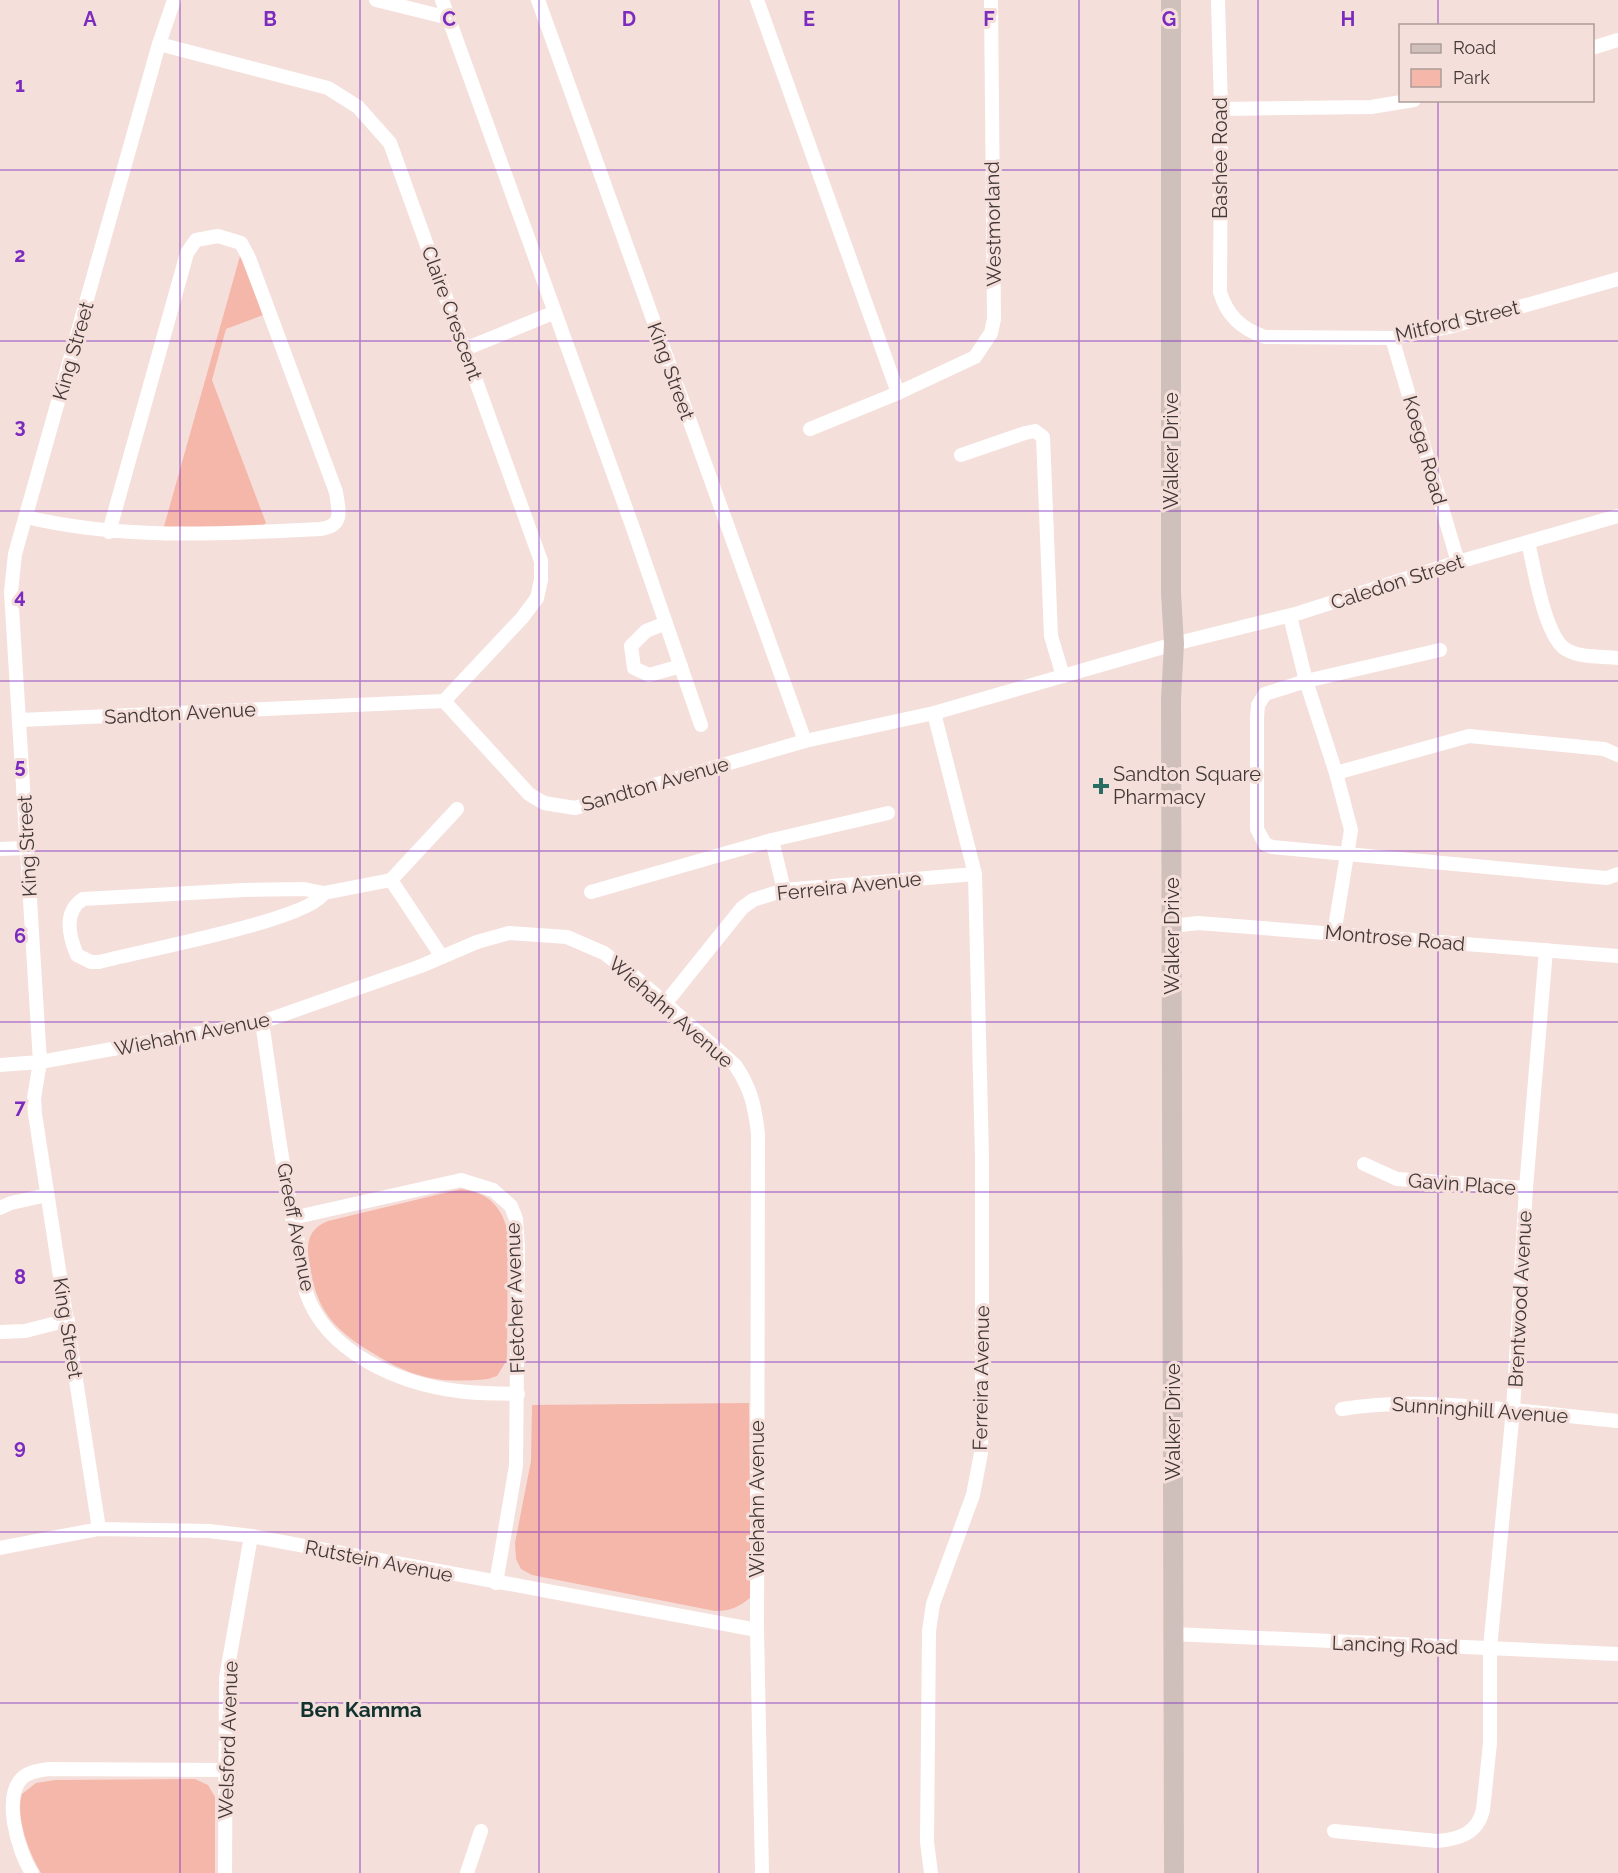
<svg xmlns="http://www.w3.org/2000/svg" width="1618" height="1873" font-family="Raleway,sans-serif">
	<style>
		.green { fill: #f6b7ab }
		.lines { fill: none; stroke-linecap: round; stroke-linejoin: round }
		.street { stroke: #fff; stroke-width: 14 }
		.secondary { stroke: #d0c0bc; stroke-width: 20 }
		.grid { fill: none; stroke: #7b2cbf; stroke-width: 1.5; stroke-opacity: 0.55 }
		.poi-dot { fill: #276d63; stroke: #f5dfdb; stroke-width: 2 }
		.labels { text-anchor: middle; stroke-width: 6; stroke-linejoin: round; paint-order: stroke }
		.street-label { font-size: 20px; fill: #423937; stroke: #f5dfdb }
		.poi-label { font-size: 20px; fill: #423937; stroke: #f5dfdb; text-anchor: start }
		.neighbourhood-label { font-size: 21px; font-weight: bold; fill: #11322d; stroke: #f5dfdb }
		.grid-label { font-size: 20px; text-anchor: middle; font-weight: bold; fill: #7b2cbf; stroke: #f5dfdb; stroke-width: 6; stroke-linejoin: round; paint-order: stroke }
	</style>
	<rect width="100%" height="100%" fill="#f5dfdb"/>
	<!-- green -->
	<g class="green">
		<path d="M240,256L263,315L226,329L212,380L266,523L261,527L163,530Z"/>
		<path d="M461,1189C488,1192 503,1207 508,1234L507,1360L497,1376L488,1379C438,1384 413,1378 371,1352C331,1328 316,1308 309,1262C306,1243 308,1229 328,1221Z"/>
		<path d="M749,1403L751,1597C739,1607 731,1611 715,1611L532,1575L521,1569L516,1559L515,1543L531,1461L532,1405Z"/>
		<path d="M195,1779L208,1785L215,1797V1873H41C29,1853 15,1817 22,1794L36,1783L55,1780Z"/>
	</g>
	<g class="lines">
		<!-- street -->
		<g class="street">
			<path d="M376,0L449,18"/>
			<path d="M442,0L633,528L701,725"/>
			<path d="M538,0L805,741"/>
			<path d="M757,0L898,393"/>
			<path d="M1218,0L1221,109L1220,292C1227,316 1242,329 1265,337L1392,338L1449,327L1618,279"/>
			<path d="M159,44L328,88L358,107L390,143L541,561V580L537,598L522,618L444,701"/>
			<path d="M1592,48L1618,40"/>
			<path d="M1221,109L1371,107L1414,100"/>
			<path d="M1392,338L1458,562"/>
			<path d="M465,349L553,313"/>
			<path d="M810,429L898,393L975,357L991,333L994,319L991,0"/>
			<path d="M961,455L1025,433L1035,431L1043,437L1051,636L1063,676"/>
			<path d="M26,517C122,540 221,534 320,529C344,526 339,512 336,492L249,258L241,243L218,236L196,240L187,253L109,532"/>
			<path d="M1528,542C1534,567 1545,639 1567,650C1581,658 1602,656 1618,658"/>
			<path d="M1290,616L1306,681L1336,773L1351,830L1334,934"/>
			<path d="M666,623L646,631L631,646L634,668L649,675L681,666"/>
			<path d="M1440,650L1306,681L1265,694L1258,705L1257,718V829L1265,844L1272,847L1571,875L1607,878L1618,874"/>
			<path d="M20,720L444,701L529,794L544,803L575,808L805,741L934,713L1174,644L1299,613L1458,562L1618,516"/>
			<path d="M1336,773L1469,736L1604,749L1618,755"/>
			<path d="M772,840L784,890"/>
			<path d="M0,849L27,848"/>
			<path d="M591,892L772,840L888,813"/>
			<path d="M324,893C311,920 135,952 99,962H91L77,955C69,936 63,912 83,899L244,890L304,889L324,893L391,880"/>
			<path d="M1172,926L1198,923L1618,956"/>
			<path d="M442,957L391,880L457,809"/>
			<path d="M664,1005L742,908L753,900L784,890L975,874"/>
			<path d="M262,1022C273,1096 282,1170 298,1242C302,1258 301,1276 306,1292C326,1353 400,1384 458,1391C478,1394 498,1393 518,1394"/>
			<path d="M0,1065L40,1062L262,1022L421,966L477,942L509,933L567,937L604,953L634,976L735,1065C751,1088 755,1107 758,1134L757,1630L762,1873"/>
			<path d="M1364,1164L1397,1179L1526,1188"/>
			<path d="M0,1208L11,1203L47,1195"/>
			<path d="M292,1218L461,1180L493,1190L511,1206L516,1219L518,1247L516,1466L496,1583"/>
			<path d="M0,1332L25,1331L68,1320"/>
			<path d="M1342,1409C1432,1395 1527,1413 1618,1421"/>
			<path d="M99,1529L35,1114L34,1098L40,1062L11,592L15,554L159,44L174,0"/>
			<path d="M0,1548L99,1529L209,1531L251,1536L757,1630"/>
			<path d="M1173,1634L1618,1654"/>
			<path d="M1334,1831L1437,1841C1459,1839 1477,1834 1483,1810L1490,1743V1648L1513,1410L1526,1188L1546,950"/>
			<path d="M32,1873C18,1852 0,1792 26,1775C33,1771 41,1770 49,1769L225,1770"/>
			<path d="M225,1873L226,1678L251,1536"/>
			<path d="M467,1873L481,1831"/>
			<path d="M931,1873L927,1842L929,1631L933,1604L973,1495L981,1453L982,1404V1157L975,874L934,713"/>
		</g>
		<!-- secondary -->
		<path class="secondary" d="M1171,0V593L1174,644L1171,699L1174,1873"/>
	</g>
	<!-- grid -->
	<path class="grid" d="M180,0V1873M360,0V1873M539,0V1873M719,0V1873M899,0V1873M1079,0V1873M1258,0V1873M1438,0V26M1438,100V1873M0,170H1618M0,341H1618M0,511H1618M0,681H1618M0,851H1618M0,1022H1618M0,1192H1618M0,1362H1618M0,1532H1618M0,1703H1618"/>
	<!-- markers -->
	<path class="poi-dot" d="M1098 777h6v6h6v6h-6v6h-6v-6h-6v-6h6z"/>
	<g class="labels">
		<!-- street labels -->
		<g class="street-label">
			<text transform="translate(1220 158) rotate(-90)" y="7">Bashee Road</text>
			<text transform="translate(993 224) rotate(-91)" y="7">Westmorland</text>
			<text transform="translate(452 313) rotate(70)" y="7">Claire Crescent</text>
			<text transform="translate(1457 321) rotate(-13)" y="7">Mitford Street</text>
			<text transform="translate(73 351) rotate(-74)" y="7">King Street</text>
			<text transform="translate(671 371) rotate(70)" y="7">King Street</text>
			<text transform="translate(1425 450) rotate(74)" y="7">Koega Road</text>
			<text transform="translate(1171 451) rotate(-90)" y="7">Walker Drive</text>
			<text transform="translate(1397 582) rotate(-18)" y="7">Caledon Street</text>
			<text transform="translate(180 713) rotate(-3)" y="7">Sandton Avenue</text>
			<text transform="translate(655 784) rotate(-16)" y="7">Sandton Avenue</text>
			<text transform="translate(27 846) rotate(-93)" y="7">King Street</text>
			<text transform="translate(849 886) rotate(-6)" y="7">Ferreira Avenue</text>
			<text transform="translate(1172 936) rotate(-90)" y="7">Walker Drive</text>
			<text transform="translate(1395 938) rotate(5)" y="7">Montrose Road</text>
			<text transform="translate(671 1012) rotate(41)" y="7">Wiehahn Avenue</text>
			<text transform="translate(192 1034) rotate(-11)" y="7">Wiehahn Avenue</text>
			<text transform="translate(1462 1184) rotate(4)" y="7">Gavin Place</text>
			<text transform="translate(296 1227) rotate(79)" y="7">Greeff Avenue</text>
			<text transform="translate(515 1298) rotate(-92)" y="7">Fletcher Avenue</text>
			<text transform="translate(1520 1299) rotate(-87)" y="7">Brentwood Avenue</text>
			<text transform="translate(68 1328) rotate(81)" y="7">King Street</text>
			<text transform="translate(981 1378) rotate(-89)" y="7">Ferreira Avenue</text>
			<text transform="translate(1480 1410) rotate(4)" y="7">Sunninghill Avenue</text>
			<text transform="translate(1173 1422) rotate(-90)" y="7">Walker Drive</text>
			<text transform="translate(757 1499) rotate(-90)" y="7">Wiehahn Avenue</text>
			<text transform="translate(379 1561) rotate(11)" y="7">Rutstein Avenue</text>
			<text transform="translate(1395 1645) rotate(2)" y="7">Lancing Road</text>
			<text transform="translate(228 1740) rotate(-88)" y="7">Welsford Avenue</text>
		</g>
		<!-- poi labels -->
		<g class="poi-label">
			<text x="1113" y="781">Sandton Square<tspan x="1113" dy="23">Pharmacy</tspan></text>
		</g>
		<!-- neighbourhood labels -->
		<g class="neighbourhood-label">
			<text x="361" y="1717">Ben Kamma</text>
		</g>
	</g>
	<g class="grid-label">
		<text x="90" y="26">A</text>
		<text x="270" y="26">B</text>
		<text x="449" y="26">C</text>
		<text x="629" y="26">D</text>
		<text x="809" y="26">E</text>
		<text x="989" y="26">F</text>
		<text x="1169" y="26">G</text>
		<text x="1348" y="26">H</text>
		<text x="20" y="92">1</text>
		<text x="20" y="262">2</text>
		<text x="20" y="433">3</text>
		<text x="20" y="603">4</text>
		<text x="20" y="773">5</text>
		<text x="20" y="943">6</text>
		<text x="20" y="1114">7</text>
		<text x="20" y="1284">8</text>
		<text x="20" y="1454">9</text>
	</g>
	<!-- legend -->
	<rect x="1399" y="24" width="195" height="78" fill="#f5dfdb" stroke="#ad9d99" stroke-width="1.5"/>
	<rect x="1411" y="44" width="30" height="9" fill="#d0c0bc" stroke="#ad9d99" stroke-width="1.5"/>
	<text x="1453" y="54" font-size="18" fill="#423937">Road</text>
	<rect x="1411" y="69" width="30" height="18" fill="#f6b7ab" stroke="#ad9d99" stroke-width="1.5"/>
	<text x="1453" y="84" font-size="18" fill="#423937">Park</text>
</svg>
